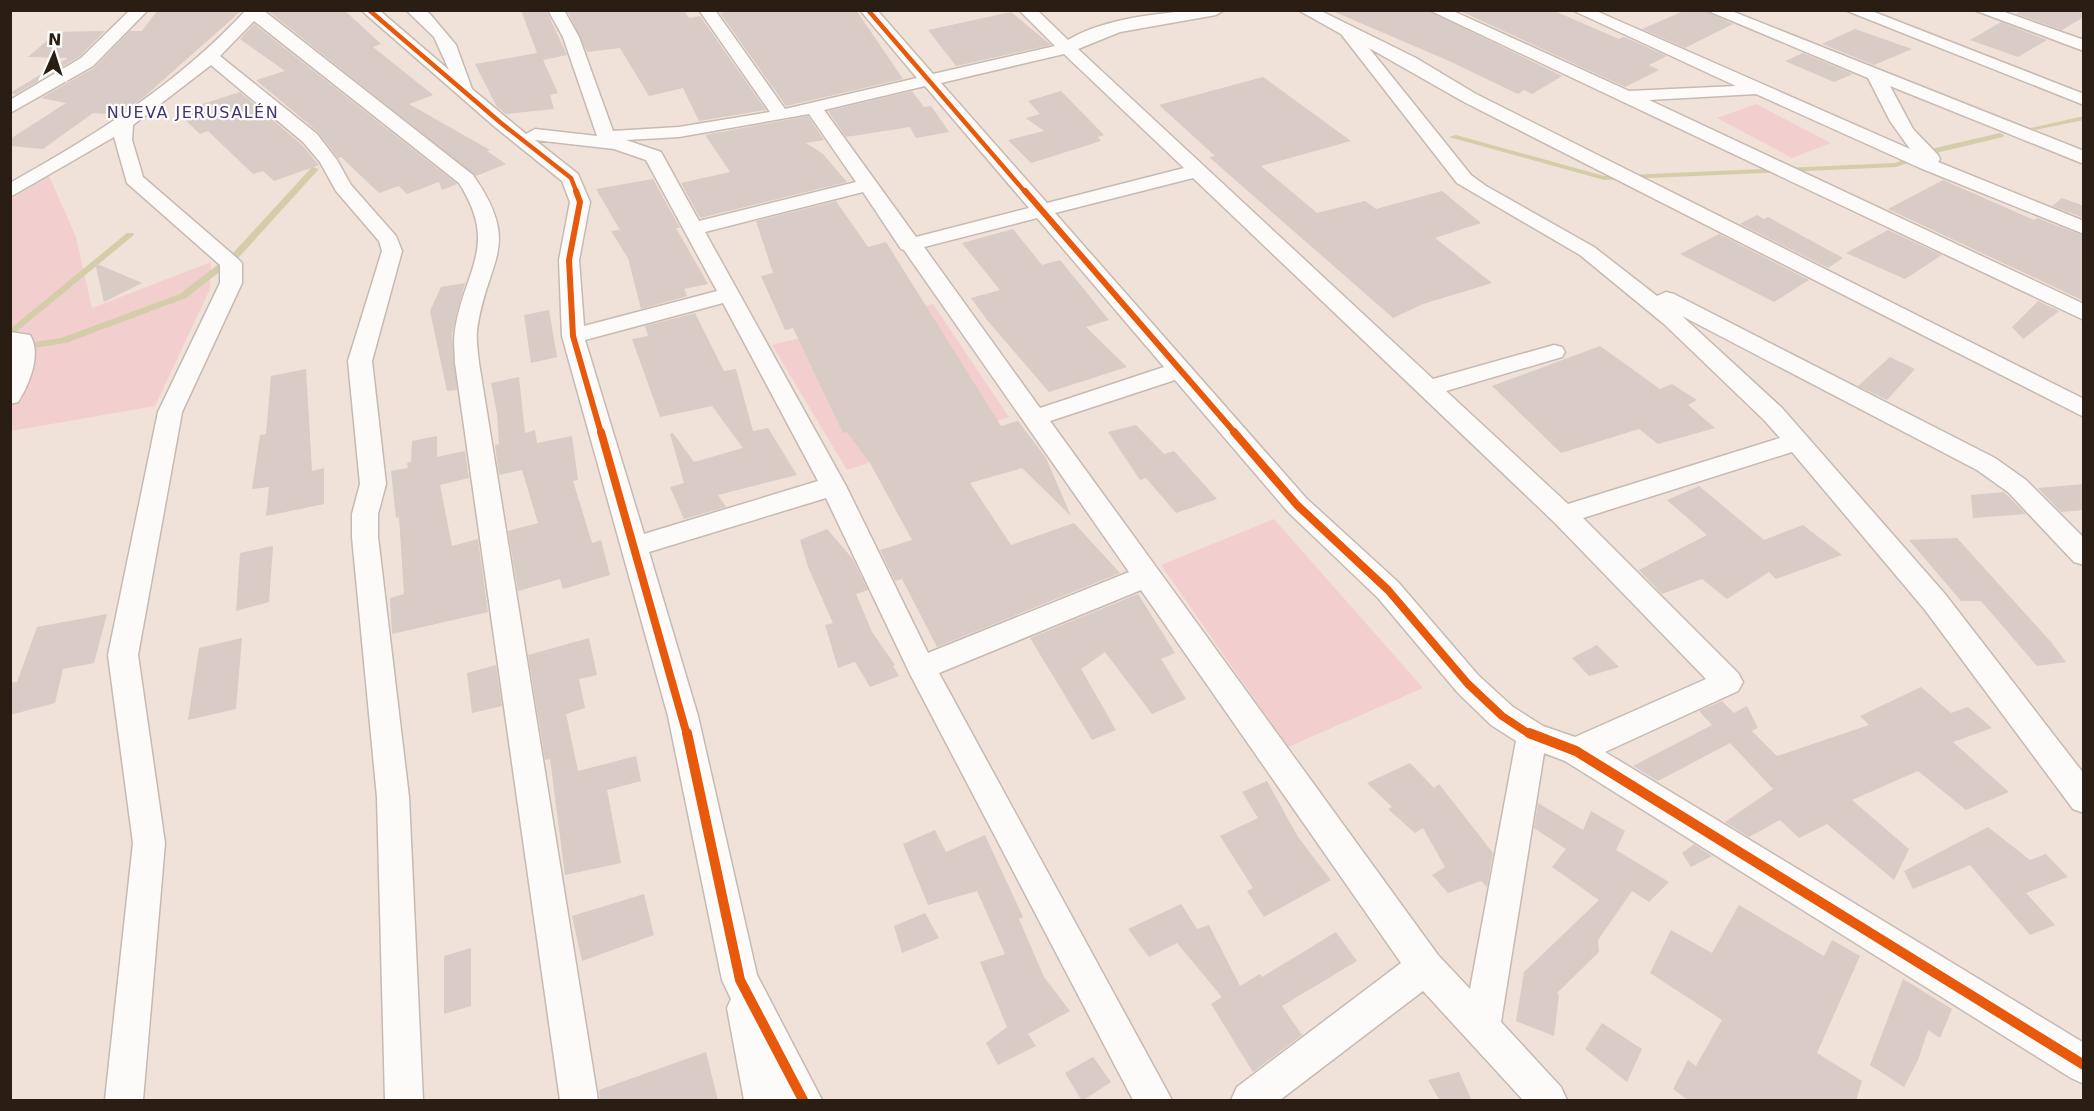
<svg xmlns="http://www.w3.org/2000/svg" width="2094" height="1111" font-family="'DejaVu Sans',sans-serif">
	<style>
		.green { fill: #f3cece }
		.lines { fill: none; stroke-linecap: round; stroke-linejoin: round }
		.stream { fill: #d3cea9; fill-rule: evenodd }
		.building { fill: #d9cbc5 }
		.street-casing { stroke: #c6bab2; stroke-width: 3 }
		.street { fill: #fdfbf9; fill-rule: evenodd }
		.cycleway-far3-casing { stroke: #fff; stroke-width: 7 }
		.cycleway-far2-casing { stroke: #fff; stroke-width: 9 }
		.cycleway-far1-casing { stroke: #fff; stroke-width: 11 }
		.cycleway-casing { stroke: #fff; stroke-width: 14 }
		.cycleway-far3 { stroke: #e8590c; stroke-width: 4.5 }
		.cycleway-far2 { stroke: #e8590c; stroke-width: 6 }
		.cycleway-far1 { stroke: #e8590c; stroke-width: 8 }
		.cycleway { stroke: #e8590c; stroke-width: 10 }
		.labels { text-anchor: middle; stroke-width: 4.5; stroke-linejoin: round; paint-order: stroke }
		.far-neighbourhood-label { font-size: 16px; letter-spacing: 1.5px; fill: #43336f; stroke: #fff }
	</style>
	<rect width="100%" height="100%" fill="#f0e2d8"/>
	<!-- green -->
	<g class="green">
		<path d="M1756,104L1831,143L1792,158L1717,118Z"/>
		<path d="M49,176L76,237L92,308L211,262L210,289L155,406L11,431V199Z"/>
		<path d="M933,304L1009,417L847,470L772,345Z"/>
		<path d="M1274,519L1423,688L1288,747L1161,565Z"/>
	</g>
	<g class="lines">
		<!-- stream -->
		<g class="stream">
			<path d="M2084,116V120L2035,130L2031,128Z"/>
			<path d="M2000,133L2004,135L2003,137L1940,152L1896,167L1604,180L1449,137L1456,135L1604,176L1895,163L1935,148Z"/>
			<path d="M312,167L319,169L240,256L186,298L66,343L21,350L17,347L21,344L61,338L180,294L234,252Z"/>
			<path d="M127,233H133L134,235L10,337V329Z"/>
		</g>
	</g>
	<!-- building -->
	<g class="building">
		<path d="M158,10H242L144,97L118,115L93,113L43,149L10,146V139L66,103L41,98L94,68L130,31H142Z"/>
		<path d="M267,10H344L381,44L373,47L433,95L409,104L490,150L487,151L506,164L476,176Z"/>
		<path d="M521,10H546L567,55L543,60L558,93L550,95L554,109L506,114L497,107L475,64L537,53Z"/>
		<path d="M567,10H684L689,18L700,16L766,110L699,121L683,88L649,96L620,48L587,52Z"/>
		<path d="M733,10H856L903,79L786,106L720,13Z"/>
		<path d="M1330,10H1427L1562,76L1532,94L1524,90L1518,94L1447,60Z"/>
		<path d="M1458,10H1552L1619,39L1624,37L1667,56L1649,65L1659,70L1625,87Z"/>
		<path d="M1686,10H1704L1733,24L1685,48L1642,29Z"/>
		<path d="M2021,10H2084V17L2062,30L2016,14Z"/>
		<path d="M1011,12L1051,45L956,66L928,30Z"/>
		<path d="M2001,22L2047,40L2018,57L1970,40Z"/>
		<path d="M254,24L457,184L442,190L439,182L407,194L399,186L379,193L341,157L338,158L318,132L256,80L285,71L240,39Z"/>
		<path d="M1855,29L1912,49L1874,65L1822,44Z"/>
		<path d="M105,31L80,56L16,94L10,93L68,58L28,57L57,32Z"/>
		<path d="M1803,53L1853,74L1834,82L1785,61Z"/>
		<path d="M1263,77L1351,141L1261,166L1317,213L1365,201L1376,209L1442,191L1481,223L1435,238L1492,283L1423,304L1393,318L1209,157L1215,156L1159,105Z"/>
		<path d="M912,91L924,107L931,106L949,132L916,138L910,127L846,137L828,111Z"/>
		<path d="M1061,91L1104,135L1098,137L1101,141L1031,163L1008,140L1044,131L1026,118L1040,114L1028,101Z"/>
		<path d="M240,92L301,144L319,165L274,181L263,171L253,174L208,131L200,134L177,112Z"/>
		<path d="M808,116L824,140L806,143L823,154L847,182L700,218L681,183L730,172L705,135Z"/>
		<path d="M653,179L680,228H676L708,284L684,289L687,296L641,309L628,258L611,231L620,230L596,189Z"/>
		<path d="M1943,180L2034,220L2037,218L2084,236V301L1888,209Z"/>
		<path d="M2062,198L2084,206V218L2052,206Z"/>
		<path d="M836,201L868,247L886,242L1001,426L1018,421L1046,458L1071,516L1022,468L970,483L1011,545L1074,523L1120,573L937,647L902,579L895,581L880,550L912,540L870,463L847,432L843,433L793,328L785,330L761,276L773,273L756,221Z"/>
		<path d="M1757,215L1764,219L1768,217L1843,258L1828,268L1740,224Z"/>
		<path d="M1013,229L1042,265L1060,260L1109,320L1086,327L1127,367L1049,392L987,320L971,298L1000,290L962,243Z"/>
		<path d="M1888,230L1942,255L1905,279L1846,253Z"/>
		<path d="M1719,234L1809,280L1774,302L1680,254Z"/>
		<path d="M95,263L142,283L104,302Z"/>
		<path d="M465,283L452,334L457,390L447,391L430,311L441,287Z"/>
		<path d="M2038,301L2059,311L2023,339L2012,327Z"/>
		<path d="M549,310L557,357L531,363L524,315Z"/>
		<path d="M695,313L724,371L736,369L753,431L768,428L797,475L718,495L726,507L684,519L670,487L684,483L670,434L673,433L694,462L743,448L712,406L660,417L632,339L648,336L645,326Z"/>
		<path d="M1600,346L1660,389L1672,384L1697,400L1688,405L1715,428L1658,444L1639,429L1561,453L1492,386Z"/>
		<path d="M1890,357L1915,369L1887,400L1858,386Z"/>
		<path d="M306,369L312,471L324,468V504L266,516L269,487L252,489L260,435L266,434L271,376Z"/>
		<path d="M519,377L525,433L535,430L537,443L572,436L578,480L573,481L592,543L601,540L610,575L563,589L560,579L518,591L508,531L538,523L522,470L499,475L495,445L499,444L497,414L491,383Z"/>
		<path d="M1136,425L1164,454L1174,451L1217,499L1176,513L1146,478L1140,480L1108,432Z"/>
		<path d="M437,436V457L465,451L469,478L440,485L452,546L478,539L488,612L392,634L390,598L404,594L399,517L396,518L391,471L408,468L407,463L411,462L412,441Z"/>
		<path d="M2084,484V510L2061,512L2038,488Z"/>
		<path d="M1699,486L1764,540L1803,525L1842,555L1776,579L1769,572L1727,599L1702,579L1662,594L1639,570L1707,535L1667,500Z"/>
		<path d="M2004,492L2026,514L1973,518L1971,495Z"/>
		<path d="M827,529L852,558L868,590L856,594L872,632L895,665L893,666L899,676L870,687L855,662L838,668L825,625L833,623L808,567L800,540Z"/>
		<path d="M1957,538L2051,642L2066,662L2037,666L1981,601H1961L1909,540Z"/>
		<path d="M273,546L269,602L236,611L240,553Z"/>
		<path d="M1138,594L1175,653L1161,659L1186,699L1152,714L1105,652L1081,669L1116,730L1092,740L1030,638Z"/>
		<path d="M107,614L94,663L63,669L55,703L10,715V683L17,682L37,627Z"/>
		<path d="M242,638L236,709L188,720L199,648Z"/>
		<path d="M589,638L597,675L579,679L585,708L566,714L578,771L636,756L641,781L607,790L621,863L565,875L550,759L545,760L528,655Z"/>
		<path d="M1597,645L1619,667L1589,676L1572,658Z"/>
		<path d="M496,665L502,706L472,713L467,673Z"/>
		<path d="M1921,687L1951,713L1968,707L1992,728L1953,742L2009,792L1966,810L1918,771L1852,800L1909,849L1894,880L1827,824L1799,838L1780,820L1749,837L1725,822L1773,789L1730,743L1658,781L1633,766L1712,725L1699,711L1722,701L1734,713L1747,706L1758,728L1752,731L1777,756L1869,725L1860,716Z"/>
		<path d="M1410,763L1434,788L1439,784L1493,853L1487,887L1481,881L1448,893L1432,875L1445,867L1423,828L1415,833L1388,809L1392,807L1367,783Z"/>
		<path d="M1267,781L1298,837L1331,880L1264,917L1247,891L1253,888L1220,836L1258,818L1242,792Z"/>
		<path d="M1538,803L1583,830L1591,811L1625,831L1616,850L1669,882L1649,902L1632,891L1598,940L1599,952L1557,993L1559,995L1554,1036L1516,1021L1524,972L1599,900L1552,867L1566,849L1534,828Z"/>
		<path d="M1988,827L2030,860L2046,854L2068,877L2026,893L2055,925L2030,935L1970,865L1913,889L1904,871Z"/>
		<path d="M935,830L946,852L985,835L1023,917L1019,919L1044,977L1070,1011L1028,1034L1036,1046L998,1065L986,1043L1007,1027L980,962L1005,954L977,891L928,905L903,844Z"/>
		<path d="M1694,844L1712,856L1691,867L1682,853Z"/>
		<path d="M644,894L654,935L582,961L572,916Z"/>
		<path d="M1181,904L1197,929L1209,925L1240,986L1260,974L1262,977L1336,932L1357,961L1282,1006L1302,1035L1253,1072L1211,1004L1222,997L1177,943L1149,957L1128,929Z"/>
		<path d="M1739,905L1824,956L1832,940L1860,956L1817,1053L1862,1081L1856,1101H1689L1673,1089L1688,1060L1696,1066L1722,1020L1650,973L1671,930L1712,953Z"/>
		<path d="M925,913L939,938L902,953L894,926Z"/>
		<path d="M471,948V1006L444,1014V956Z"/>
		<path d="M1903,979L1952,1009L1940,1038L1928,1030L1918,1060L1904,1087L1870,1065Z"/>
		<path d="M1602,1023L1642,1049L1627,1082L1585,1049Z"/>
		<path d="M706,1052L718,1101H600L599,1090Z"/>
		<path d="M1093,1057L1111,1082L1082,1101L1065,1073Z"/>
		<path d="M1459,1072L1472,1101H1440L1428,1080Z"/>
	</g>
	<g class="lines">
		<defs>
			<g id="street">
				<path d="M130,10H148L93,66L10,113V100L81,58Z"/>
				<path d="M246,10H263L473,175C523,247 487,258 477,330C476,341 478,352 479,363L598,1100H560L455,363C455,352 453,341 455,330C465,268 499,246 459,183L254,21L220,56L317,134L337,160L351,185L396,236L402,251L372,361L386,484L378,514V537L409,797L423,1100H385L377,797L352,537V514L360,484L348,361L382,251L379,241L336,191L320,162L303,142L211,65L133,125L132,140L143,177L238,259L242,263V283L182,412L138,655L165,843L143,1100H105L133,843L108,655L158,412L220,283V265L127,183L114,137L10,197V183C97,134 178,84 246,10Z"/>
				<path d="M361,10H379L449,70L434,37L406,10H425L430,14L456,45L472,89L526,134L535,129L597,136L563,37L548,10H564L579,37L613,131L679,127L770,112L699,10H715L785,109L917,78L860,10H877L933,74L1055,46L1019,10H1037L1068,40C1107,16 1179,10 1224,10L1216,15L1120,32L1078,49L1433,379L1554,345L1562,347L1565,352L1562,357L1446,391L1568,504L1780,438L1764,420L1664,324L1580,255L1457,183L1341,34L1298,10H1319L1416,58L1476,94L2084,399V417L1464,102L1369,48L1471,175L1486,186L1594,247L1657,296L1666,292L1674,294L1995,458L2026,480L2084,538V565L2074,562L2008,492L1977,470L1682,316L1782,408L1945,594L2084,774V813L2073,809L1925,610L1792,452L1583,518L1738,673L1743,682L1738,691L1605,752L2084,1043V1084L2071,1078L1565,761L1544,753L1501,1022L1561,1087L1567,1100H1523L1423,991L1280,1100H1231L1237,1087L1401,963L1141,590L939,673L1172,1100H1133L911,676L826,498L649,552L698,716L757,975L822,1100H744L727,1008L731,999L722,980L668,716L562,336L559,260L570,202L562,181L495,127ZM1064,54L1184,168L1047,203L941,83ZM925,86L1029,208L916,237L824,110ZM809,114L856,182L699,221L661,152L626,140L679,137ZM535,140L614,149L646,160L717,291L584,326L579,260L590,202L578,174ZM1193,178L1554,522L1706,679L1575,737L1543,726L1513,707L1478,675L1398,582L1306,498L1055,213ZM863,192L901,249L904,250L1129,572L928,653L846,486L705,232ZM1037,218L1164,367L1040,408L924,247ZM723,303L818,481L644,534L585,340ZM1175,380L1288,512L1378,598L1458,693L1491,725L1516,741L1470,989L1438,955L1050,421Z"/>
				<path d="M1429,10H1451L1629,91L1736,86L1572,10H1594L1910,149L1890,121L1868,78L1706,10H1729L2084,151V164L1890,86L1913,129L1938,155L1940,159L1938,162L2084,221V234L1920,168L1756,94L1649,100L2084,304V320Z"/>
				<path d="M1845,10H1869L2084,94V105Z"/>
				<path d="M1974,10H1999L2084,40V51Z"/>
				<path d="M10,332L30,335C42,354 29,385 18,402L10,404Z"/>
			</g>
		</defs>
		<!-- street casing -->
		<use href="#street" class="street-casing"/>
		<!-- street -->
		<use href="#street" class="street"/>
		<defs>
			<g id="cycleway-far3">
				<path d="M369,10L501,123L571,178L577,193"/>
				<path d="M868,10L1026,193"/>
			</g>
			<g id="cycleway-far2">
				<path d="M576,191L580,202L569,260L573,336L601,433"/>
				<path d="M1025,191L1235,433"/>
			</g>
			<g id="cycleway-far1">
				<path d="M601,432L687,735"/>
				<path d="M1234,432L1297,505L1388,590L1468,684L1502,716L1531,735"/>
			</g>
			<g id="cycleway">
				<path d="M687,733L740,980L803,1100"/>
				<path d="M1529,733L1576,751L2084,1065"/>
			</g>
		</defs>
		<!-- cycleway-far3 casing -->
		<use href="#cycleway-far3" class="cycleway-far3-casing"/>
		<!-- cycleway-far2 casing -->
		<use href="#cycleway-far2" class="cycleway-far2-casing"/>
		<!-- cycleway-far1 casing -->
		<use href="#cycleway-far1" class="cycleway-far1-casing"/>
		<!-- cycleway casing -->
		<use href="#cycleway" class="cycleway-casing"/>
		<!-- cycleway-far3 -->
		<use href="#cycleway-far3" class="cycleway-far3"/>
		<!-- cycleway-far2 -->
		<use href="#cycleway-far2" class="cycleway-far2"/>
		<!-- cycleway-far1 -->
		<use href="#cycleway-far1" class="cycleway-far1"/>
		<!-- cycleway -->
		<use href="#cycleway" class="cycleway"/>
	</g>
	<g class="labels">
		<!-- far-neighbourhood labels -->
		<g class="far-neighbourhood-label">
			<text x="193" y="118">NUEVA JERUSALÉN</text>
		</g>
	</g>
	<!-- border -->
	<rect width="2094" height="1111" fill="none" stroke="#291d14" stroke-width="24"/>
	<!-- north arrow -->
	<g transform="translate(54 54) rotate(3)" stroke="#ffffff" stroke-width="4.5" paint-order="stroke">
	<path d="M0-4.5L10 22L0 15L-10 22Z" fill="#291d14"/>
	<text y="-9" font-size="16" font-weight="bold" text-anchor="middle" fill="#291d14">N</text>
	</g>
</svg>
